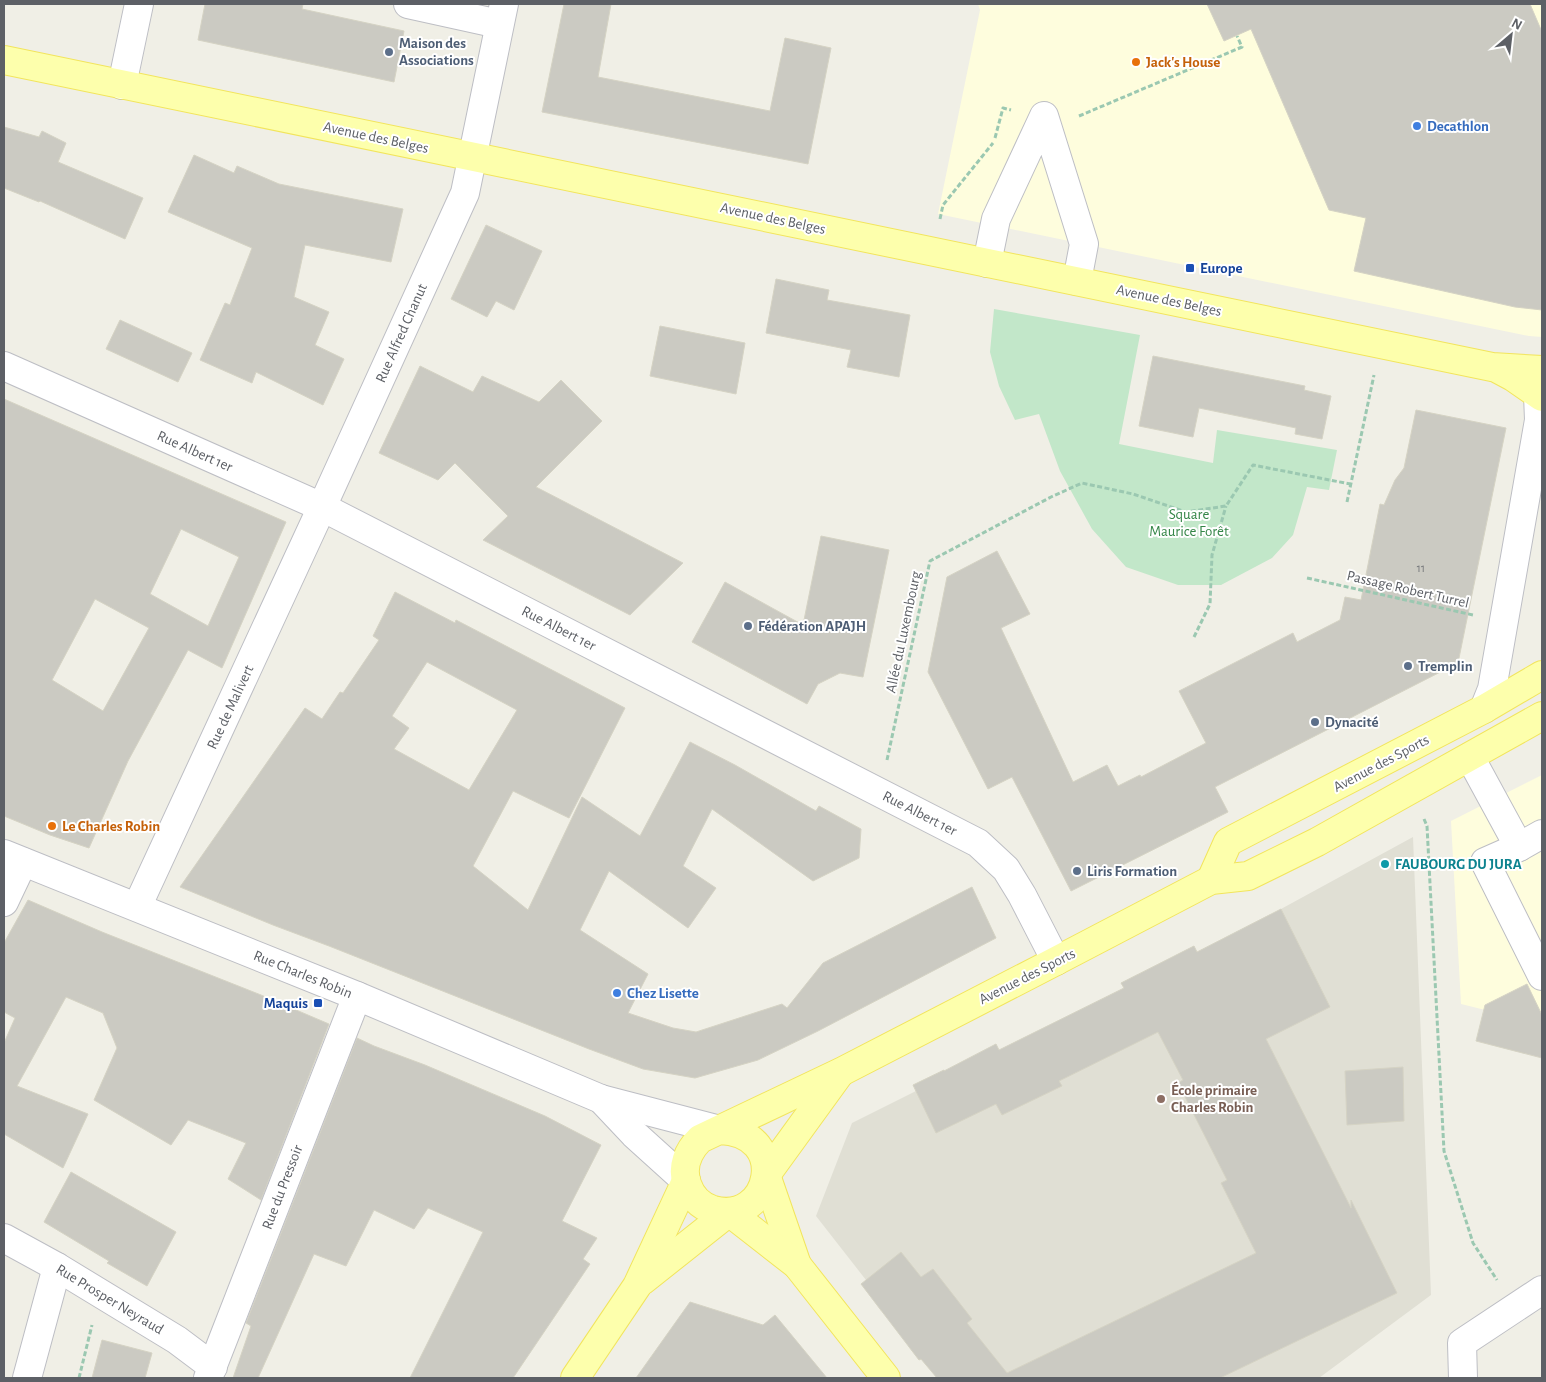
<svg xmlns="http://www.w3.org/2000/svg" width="1546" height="1382" font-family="'Alegreya Sans',sans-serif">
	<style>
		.commercial { fill: #fefddd }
		.education { fill: #e0dfd4 }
		.green { fill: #c2e7c9 }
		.building { fill: #cbcac2; stroke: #d5d3c4; fill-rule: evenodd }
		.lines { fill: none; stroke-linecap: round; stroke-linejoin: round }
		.minor-casing { stroke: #bdbec4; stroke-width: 30 }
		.major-casing { stroke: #f2e55d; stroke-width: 30 }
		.path { stroke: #9bc8b1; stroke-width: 3; stroke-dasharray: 5 2.5; stroke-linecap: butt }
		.minor { stroke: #fff; stroke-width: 28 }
		.major { stroke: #fdffac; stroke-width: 28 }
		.service-dot { fill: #5c6f8a; stroke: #fff; stroke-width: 2 }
		.food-dot { fill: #e8710a; stroke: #fff; stroke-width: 2 }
		.shop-dot { fill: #3f7fe0; stroke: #fff; stroke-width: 2 }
		.transit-dot { fill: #1a4fb4; stroke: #fff; stroke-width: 2 }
		.culture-dot { fill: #0f9aa8; stroke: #fff; stroke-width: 2 }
		.education-dot { fill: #8d6e63; stroke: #fff; stroke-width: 2 }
		.labels { text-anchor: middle; stroke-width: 4; stroke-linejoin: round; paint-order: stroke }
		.number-label { font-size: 12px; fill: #787a7d }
		.service-label { font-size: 15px; font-weight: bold; fill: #4e5e75; stroke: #fff; text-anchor: start }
		.food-label { font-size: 15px; font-weight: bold; fill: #c56008; stroke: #fff; text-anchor: start }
		.shop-label { font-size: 15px; font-weight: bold; fill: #366cbe; stroke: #fff; text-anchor: start }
		.street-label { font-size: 15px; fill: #5d6066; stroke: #fff }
		.transit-label { font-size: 15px; font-weight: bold; fill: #164399; stroke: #fff; text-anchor: start }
		.park-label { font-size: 15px; fill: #358648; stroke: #fff }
		.culture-label { font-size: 15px; font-weight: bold; fill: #0d838f; stroke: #fff; text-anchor: start }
		.education-label { font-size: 15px; font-weight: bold; fill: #785e54; stroke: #fff; text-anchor: start }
	</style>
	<rect width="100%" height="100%" fill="#f0efe6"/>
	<!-- commercial -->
	<g class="commercial">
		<path d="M978,4H1542V337L1529,336L938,214L980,10Z"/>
		<path d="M1542,775V1024L1461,1004L1451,821Z"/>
	</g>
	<!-- education -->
	<path class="education" d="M1413,837L1431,1295L1319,1378H937L922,1359L919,1360L908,1346L910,1345L883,1310L881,1311L864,1288L866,1280L816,1216L852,1123L916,1091L919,1082L944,1070L947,1075L996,1044L999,1050L1124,988L1121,983L1138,974L1141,979L1178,960L1176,955L1194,946L1197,952L1281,909Z"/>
	<!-- green -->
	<path class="green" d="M994,309L1140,335L1119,444L1213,463L1217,430L1337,450L1329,490L1307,487L1293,535L1272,558L1221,585H1178L1126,567L1092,529L1060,471L1039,414L1015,420L999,386L990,352Z"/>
	<!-- building -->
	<g class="building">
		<path d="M205,4H303L302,9L404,31L394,82L198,40Z"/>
		<path d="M564,4H611L598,77L770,111L785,38L831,48L808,164L542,112Z"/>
		<path d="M1207,4H1530L1542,32V310L1515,307L1354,271L1366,218L1329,210L1251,29L1224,41Z"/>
		<path d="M4,127L39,137L42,131L66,143L58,162L143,198L125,239L40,201L39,202L4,188Z"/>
		<path d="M194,155L234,173L237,166L279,184L403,209L391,262L305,245L294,297L329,312L315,345L344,359L323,405L256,372L252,383L200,360L225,303L230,305L252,248L168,212Z"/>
		<path d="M486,225L542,251L514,310L496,301L487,317L451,299Z"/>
		<path d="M776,279L829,290L827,300L910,315L899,377L847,367L851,350L766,333Z"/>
		<path d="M120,320L192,353L178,382L106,349Z"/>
		<path d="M660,326L745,343L736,394L650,376Z"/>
		<path d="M1153,356L1305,386L1304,390L1331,396L1322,439L1295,434L1296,428L1199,408L1193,437L1139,426Z"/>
		<path d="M420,366L473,392L482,376L539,402L561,380L602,421L536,487L683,563L630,615L483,540L508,516L455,463L438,480L379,453Z"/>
		<path d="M4,399L286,522L222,668L188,650L128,761L89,848L50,835L4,816ZM181,529L239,557L208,626L150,594ZM95,599L149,628L103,711L52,680Z"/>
		<path d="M1416,410L1506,428L1458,663L1215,787L1228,812L1071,891L1012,777L988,789L928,672L947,577L997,551L1030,614L1001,628L1073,782L1107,765L1118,786L1140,775L1141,777L1206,743L1179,691L1293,633L1297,642L1340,620L1345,597L1361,600L1380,504L1384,505L1395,480L1404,468Z"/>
		<path d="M821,536L889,550L863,677L840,673L818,684L807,704L692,642L725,582L803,625Z"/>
		<path d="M395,592L455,623L456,620L625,708L569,818L513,791L473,866L528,910L582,797L640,836L690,742L735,765L816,811L819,806L861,829L859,858L813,881L712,809L683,866L716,888L688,928L609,871L580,930L648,974L628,1013L673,1028L696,1032L782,1004L787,1008L823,963L972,887L996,938L818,1031L758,1060L695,1078L643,1069L589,1049L329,946L273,925L180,887L305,708L322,719L340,692L343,693L379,640L373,636ZM427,662L517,710L469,790L394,749L409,728L392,716Z"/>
		<path d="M28,900L102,932L261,995L329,1024L261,1200L228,1179L246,1143L188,1120L171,1145L94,1100L117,1048L103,1013L66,997L17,1086L88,1114L63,1168L4,1134V1043L15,1018L4,1012V943Z"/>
		<path d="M1281,909L1330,1007L1266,1039L1351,1208V1200L1397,1293L1220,1378H937L921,1359L919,1360L861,1284L901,1252L921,1277L933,1269L972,1319L967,1323L1007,1373L1256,1253L1221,1183L1227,1180L1178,1083L1183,1080L1158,1032L1059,1081L1062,1086L1002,1115L996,1104L936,1133L913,1085L944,1070V1071L996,1044L999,1050L1124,988L1121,983L1194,946L1197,952Z"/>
		<path d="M1527,984L1542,1015V1058L1476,1041L1485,1005Z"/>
		<path d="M357,1038L374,1046L425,1065L545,1116L601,1145L562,1221L597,1238L583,1259L590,1264L513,1378H410L483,1232L428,1208L414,1229L374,1210L346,1266L314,1254L258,1378H233L251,1326L246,1323Z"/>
		<path d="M1403,1067L1404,1121L1347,1125L1345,1071Z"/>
		<path d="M71,1172L176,1232L147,1286L107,1263L109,1261L44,1222Z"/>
		<path d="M690,1302L763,1325L775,1315L827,1378H636Z"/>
		<path d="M102,1340L152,1353L145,1378H92Z"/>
	</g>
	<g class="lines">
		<defs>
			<g id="minor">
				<path d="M408,4L499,24"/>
				<path d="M122,85L139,4"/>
				<path d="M987,263L996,219L1044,116L1084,244L1077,281"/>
				<path d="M4,366L322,507L978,843L1006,869L1022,895L1056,961"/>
				<path d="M1484,709L1492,689L1539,420L1538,395"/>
				<path d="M1470,757L1519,847"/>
				<path d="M1542,834L1519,847L1485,862L1542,976"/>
				<path d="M4,854L357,996L601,1099L720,1130"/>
				<path d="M4,902L23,862"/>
				<path d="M137,907L322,507L465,193L504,4"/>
				<path d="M601,1099L634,1134L686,1181"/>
				<path d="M4,1238L57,1267L177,1340L213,1367"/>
				<path d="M27,1378L57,1267"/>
				<path d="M208,1378L357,996"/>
				<path d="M1463,1378L1462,1343L1542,1290"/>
			</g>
			<g id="major">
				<path d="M4,60L1492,367L1542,370"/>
				<path d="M1498,369L1513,377L1542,397"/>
				<path d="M1211,880L1228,842L1484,709L1542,675"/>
				<path d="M720,1130C792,1133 771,1226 713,1210C700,1206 691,1196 687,1184C681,1167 688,1151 700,1139L841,1072L1056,961L1211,880L1248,876L1317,842L1542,716"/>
				<path d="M766,1175L840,1073"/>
				<path d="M766,1175L797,1265"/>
				<path d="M729,1212L797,1265L886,1378"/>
				<path d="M642,1281L729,1212"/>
				<path d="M575,1378L637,1286L686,1181"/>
			</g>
		</defs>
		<!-- minor casing -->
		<use href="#minor" class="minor-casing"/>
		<!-- major casing -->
		<use href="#major" class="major-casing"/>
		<!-- path -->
		<g class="path">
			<path d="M1079,116L1242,47L1237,36"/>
			<path d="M995,138L1003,108L1011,110"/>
			<path d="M940,219L943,205L993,143"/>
			<path d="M1347,502L1374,375"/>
			<path d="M1307,578L1473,615"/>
			<path d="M1194,637L1210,604L1212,555L1226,506"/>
			<path d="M887,760L930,561L1051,497L1082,483L1133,494L1186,512L1226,506L1253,465L1350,484"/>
			<path d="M1424,819L1427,826L1444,1151L1473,1243L1497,1280"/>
			<path d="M79,1378L92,1325"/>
		</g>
		<!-- minor -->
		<use href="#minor" class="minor"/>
		<!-- major -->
		<use href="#major" class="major"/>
	</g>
	<!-- markers -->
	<g class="service-dot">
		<circle cx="389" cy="52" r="5"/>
		<circle cx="748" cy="626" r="5"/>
		<circle cx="1408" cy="666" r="5"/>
		<circle cx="1315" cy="722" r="5"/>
		<circle cx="1077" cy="871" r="5"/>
	</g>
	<g class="food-dot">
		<circle cx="1136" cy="62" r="5"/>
		<circle cx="52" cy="826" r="5"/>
	</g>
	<g class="shop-dot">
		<circle cx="1417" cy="126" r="5"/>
		<circle cx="617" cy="993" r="5"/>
	</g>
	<g class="transit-dot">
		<rect x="1185" y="263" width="10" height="10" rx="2.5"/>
		<rect x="313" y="998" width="10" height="10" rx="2.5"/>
	</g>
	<circle class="culture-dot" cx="1385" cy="864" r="5"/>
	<circle class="education-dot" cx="1161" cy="1099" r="5"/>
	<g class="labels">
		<!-- number labels -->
		<g class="number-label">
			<text x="1421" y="572">11</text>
		</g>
		<!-- service labels -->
		<g class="service-label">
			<text x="399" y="48">Maison des<tspan x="399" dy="17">Associations</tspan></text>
			<text x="758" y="631">Fédération APAJH</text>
			<text x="1418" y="671">Tremplin</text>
			<text x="1325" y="727">Dynacité</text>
			<text x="1087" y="876">Liris Formation</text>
		</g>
		<!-- food labels -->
		<g class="food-label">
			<text x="1146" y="67">Jack's House</text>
			<text x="62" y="831">Le Charles Robin</text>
		</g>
		<!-- shop labels -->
		<g class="shop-label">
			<text x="1427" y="131">Decathlon</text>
			<text x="627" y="998">Chez Lisette</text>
		</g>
		<!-- street labels -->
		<g class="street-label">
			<text transform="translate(376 137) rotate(12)" y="5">Avenue des Belges</text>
			<text transform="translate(773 218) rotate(12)" y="5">Avenue des Belges</text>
			<text transform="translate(1169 300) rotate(12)" y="5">Avenue des Belges</text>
			<text transform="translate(401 333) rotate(-66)" y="5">Rue Alfred Chanut</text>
			<text transform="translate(195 451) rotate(24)" y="5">Rue Albert 1er</text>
			<text transform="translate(1408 589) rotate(13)" y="5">Passage Robert Turrel</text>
			<text transform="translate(559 628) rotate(27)" y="5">Rue Albert 1er</text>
			<text transform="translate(903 632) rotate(-78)" y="5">Allée du Luxembourg</text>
			<text transform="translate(230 707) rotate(-65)" y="5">Rue de Malivert</text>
			<text transform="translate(1381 763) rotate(-28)" y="5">Avenue des Sports</text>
			<text transform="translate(920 813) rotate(27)" y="5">Rue Albert 1er</text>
			<text transform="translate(303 974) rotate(22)" y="5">Rue Charles Robin</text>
			<text transform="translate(1027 976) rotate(-27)" y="5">Avenue des Sports</text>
			<text transform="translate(282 1187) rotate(-69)" y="5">Rue du Pressoir</text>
			<text transform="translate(110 1299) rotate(31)" y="5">Rue Prosper Neyraud</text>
		</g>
		<!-- transit labels -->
		<g class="transit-label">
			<text x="1200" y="273">Europe</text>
			<text x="308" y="1008" text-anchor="end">Maquis</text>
		</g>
		<!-- park labels -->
		<g class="park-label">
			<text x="1189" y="519">Square<tspan x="1189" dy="17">Maurice Forêt</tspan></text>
		</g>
		<!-- culture labels -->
		<g class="culture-label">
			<text x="1395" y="869">FAUBOURG DU JURA</text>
		</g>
		<!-- education labels -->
		<g class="education-label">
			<text x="1171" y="1095">École primaire<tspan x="1171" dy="17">Charles Robin</tspan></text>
		</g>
	</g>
	<!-- border -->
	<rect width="1546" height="1382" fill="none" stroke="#5d6066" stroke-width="10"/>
	<!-- north arrow -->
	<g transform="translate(1511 35) rotate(28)" stroke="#ffffff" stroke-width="4" paint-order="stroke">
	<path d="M0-4L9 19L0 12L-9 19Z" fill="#5d6066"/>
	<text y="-8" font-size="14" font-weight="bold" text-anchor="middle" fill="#5d6066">N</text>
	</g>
</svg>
